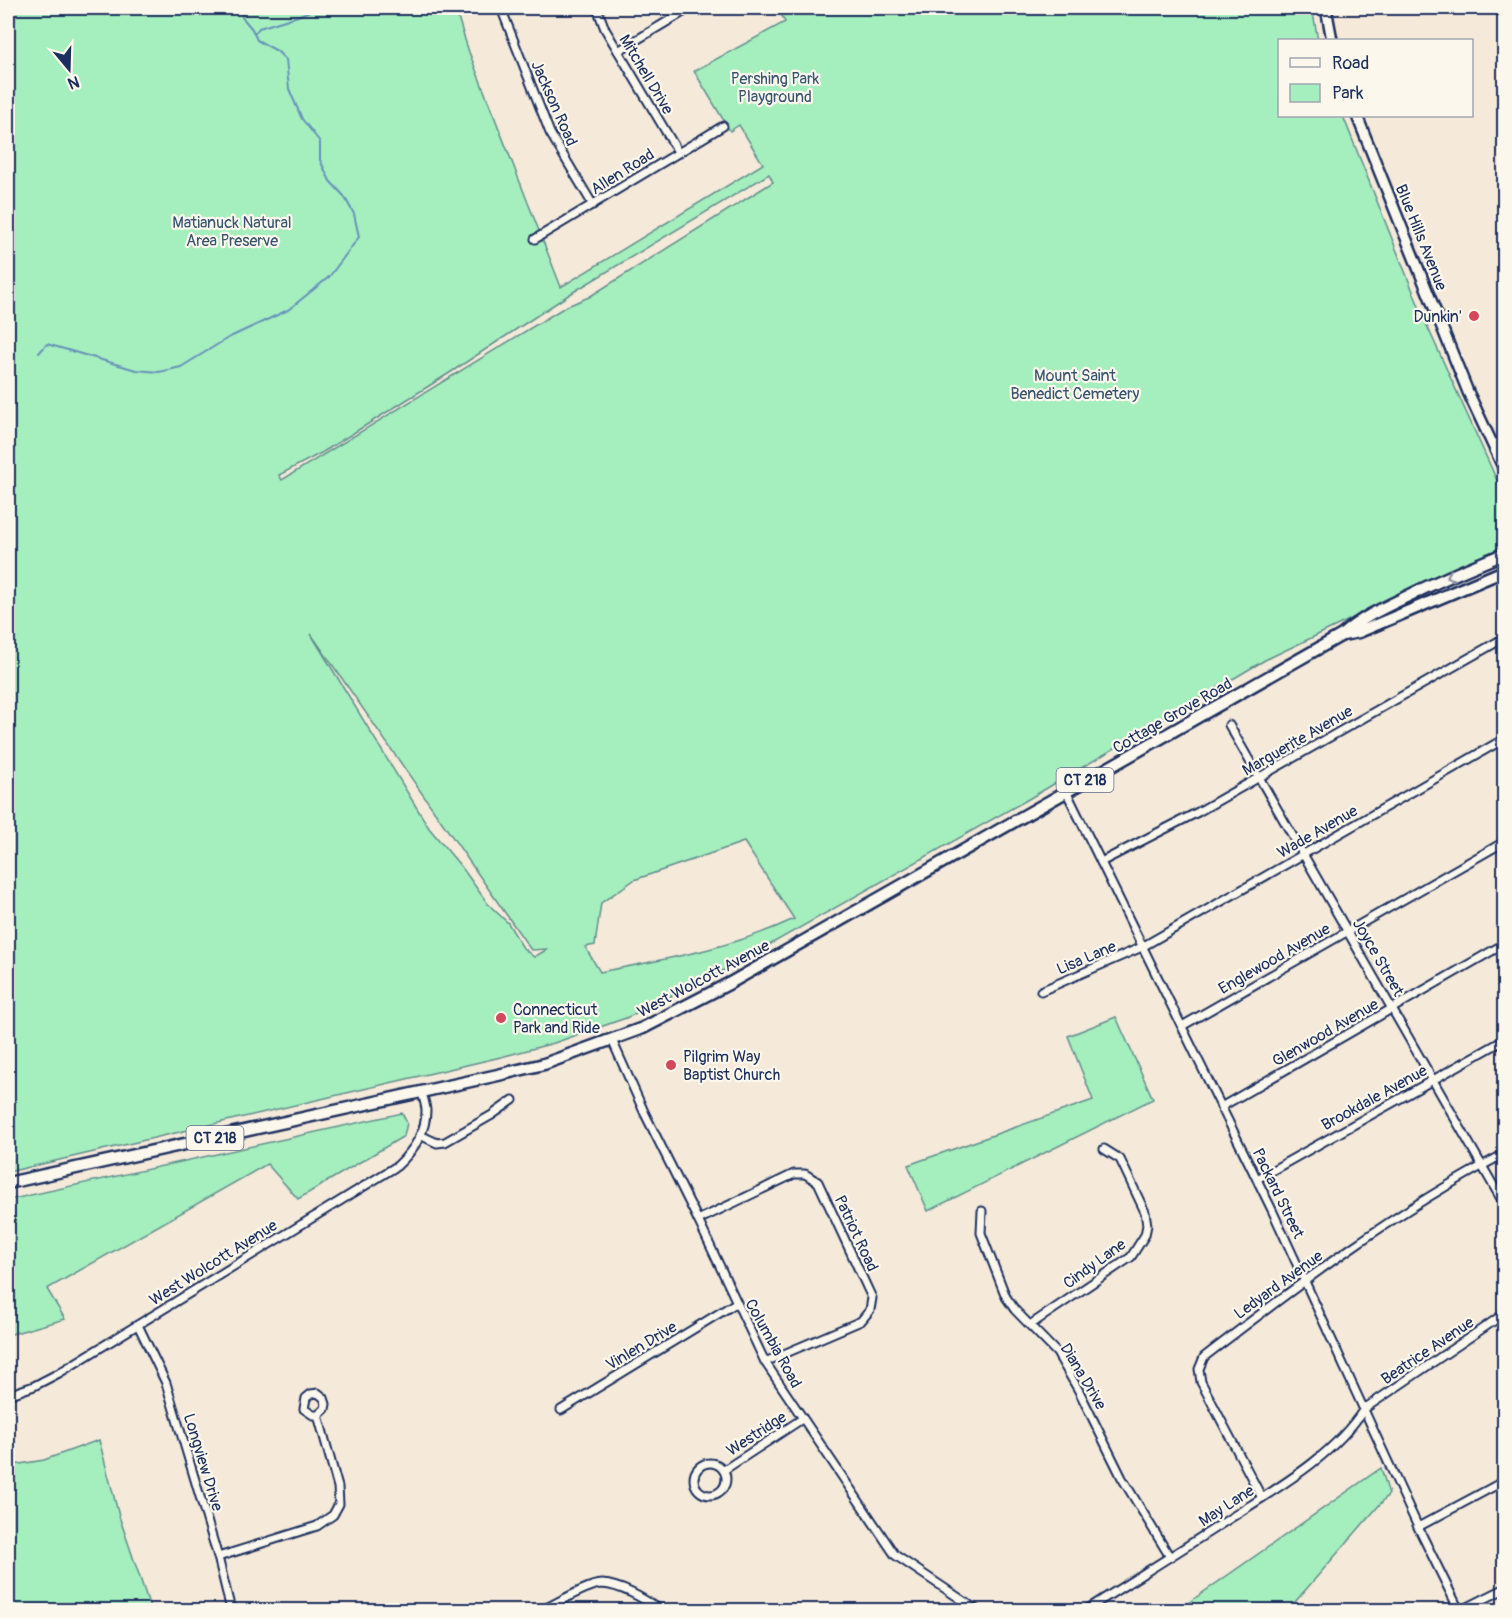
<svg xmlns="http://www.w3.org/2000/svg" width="1512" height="1618" font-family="Pangolin,sans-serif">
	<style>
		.green { fill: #a5eebd; stroke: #608e8e; stroke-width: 1.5; fill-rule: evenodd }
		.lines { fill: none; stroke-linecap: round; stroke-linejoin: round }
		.stream { stroke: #6692ba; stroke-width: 2 }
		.street-casing { stroke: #1b2f5e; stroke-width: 11 }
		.secondary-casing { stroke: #1b2f5e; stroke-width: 14 }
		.primary-casing { stroke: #1b2f5e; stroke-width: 15 }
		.street { stroke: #fbf7ec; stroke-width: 7 }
		.secondary { stroke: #fbf7ec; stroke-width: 9 }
		.primary { stroke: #fbf7ec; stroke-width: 10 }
		.oneway { stroke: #8b93a5 }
		.poi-dot { fill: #d1495b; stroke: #fbf7ec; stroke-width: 2 }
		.labels { text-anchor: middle; stroke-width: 4.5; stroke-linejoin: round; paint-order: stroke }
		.shield { fill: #fbf7ec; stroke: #5e6b89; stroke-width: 1.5 }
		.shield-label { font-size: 15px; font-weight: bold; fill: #1b2f5e }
		.street-label { font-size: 16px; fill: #1b2f5e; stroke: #fbf7ec }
		.park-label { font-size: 16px; fill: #375571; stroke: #fbf7ec }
		.poi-label { font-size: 16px; fill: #1b2f5e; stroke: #fbf7ec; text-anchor: start }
	</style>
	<rect width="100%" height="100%" fill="#f5e9d9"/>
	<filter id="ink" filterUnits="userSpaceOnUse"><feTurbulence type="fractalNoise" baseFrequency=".0167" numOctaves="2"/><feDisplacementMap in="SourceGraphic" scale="12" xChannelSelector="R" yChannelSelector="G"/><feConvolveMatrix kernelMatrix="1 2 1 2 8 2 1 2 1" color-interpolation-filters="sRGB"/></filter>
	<g filter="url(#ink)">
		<!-- green -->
		<g class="green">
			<path d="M8,8H455L469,52L561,287L763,164L739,125L730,131L694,71L785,22L778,8H1312L1318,40H1280V116H1343L1424,319L1504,496V546L1265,660L1025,801L719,973L626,1018L554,1043L501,1057L8,1172ZM769,174L773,182L589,297L565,307L282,480L279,475L323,452L448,374L570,294ZM311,634L531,950L548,949L534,957L523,948L508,923L488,904L463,869L429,828ZM744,842L794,919C733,948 666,959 600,972L585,947L595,945L601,903L634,880Z"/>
			<path d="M1116,1017L1153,1099L928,1211L908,1165L1093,1100L1068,1036Z"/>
			<path d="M402,1113L407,1123L404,1136L298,1199L267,1164L47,1289L65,1319L8,1335V1200Z"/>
			<path d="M99,1440L119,1516L151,1610H8V1466L44,1460Z"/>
			<path d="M1381,1468L1389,1494L1288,1610H1178Z"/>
		</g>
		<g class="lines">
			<!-- stream -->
			<g class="stream">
				<path d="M255,33L259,28L298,16L316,8"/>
				<path d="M39,353L47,344L136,370L159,372L181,367L228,338L288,310L329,277L359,237L354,214L344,196L330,181L320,160V142L302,119L289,89L286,60L277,51L257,40L252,29L242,17L241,8"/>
			</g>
			<defs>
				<g id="street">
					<path d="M501,8L550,133L593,205"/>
					<path d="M597,8L605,29L678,152"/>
					<path d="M618,51L690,8"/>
					<path d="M535,239L723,126"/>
					<path d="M1493,444L1504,440"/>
					<path d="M1229,725L1504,1204"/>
					<path d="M1066,791L1272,1210L1418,1527L1459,1610"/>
					<path d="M1101,862L1198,812L1504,638"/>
					<path d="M1041,991L1142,947L1504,739"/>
					<path d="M1182,1026L1504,842"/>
					<path d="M612,1040L645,1114L698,1220L765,1362L895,1555L977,1610"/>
					<path d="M1221,1107L1504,944"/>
					<path d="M420,1135L437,1143L445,1142L492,1115L513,1100"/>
					<path d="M1257,1179L1504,1040"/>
					<path d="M982,1211L981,1233L1006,1297L1015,1310L1057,1353L1079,1391L1122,1478L1170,1557"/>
					<path d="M698,1220L794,1174H805L818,1182L872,1298L870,1310L861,1321L765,1362"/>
					<path d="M138,1325L166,1383L218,1557L231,1610"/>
					<path d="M1030,1325L1131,1257L1145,1235L1147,1225L1145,1212L1120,1159L1104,1149"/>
					<path d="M8,1395L34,1386L59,1373L397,1166C412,1152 426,1133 426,1111C426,1105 423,1098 422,1092"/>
					<path d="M561,1410L736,1303"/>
					<circle cx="710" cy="1479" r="16"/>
					<path d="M724,1470L802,1419"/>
					<path d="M1262,1498L1201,1382L1199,1369L1204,1357C1300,1283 1397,1210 1504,1154"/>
					<path d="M1418,1527L1504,1481"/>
					<path d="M218,1557L317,1526L333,1515L339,1504L338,1487L318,1415L325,1409L326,1404L324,1398L318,1393L311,1394L306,1398L304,1409L313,1415H318"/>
					<path d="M1089,1608C1136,1578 1183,1549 1229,1519C1277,1488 1333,1457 1364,1409L1504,1314"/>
					<path d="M542,1610C556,1604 588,1584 602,1584C622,1585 645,1600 661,1610"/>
					<path d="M1462,1610L1504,1589"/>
				</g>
				<g id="secondary">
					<path d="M1326,8L1332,40"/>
					<path d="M1357,116L1468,392L1504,469"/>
				</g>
				<g id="primary">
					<path d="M1343,635L1359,632L1504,571"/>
					<path d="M8,1183L498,1075L544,1064L643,1028L730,983L1342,635C1361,618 1383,608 1406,597C1438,581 1471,567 1504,554"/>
				</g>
			</defs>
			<!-- street casing -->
			<use href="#street" class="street-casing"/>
			<!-- secondary casing -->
			<use href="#secondary" class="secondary-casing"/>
			<!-- primary casing -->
			<use href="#primary" class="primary-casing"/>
			<!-- street -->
			<use href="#street" class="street"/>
			<!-- secondary -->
			<use href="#secondary" class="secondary"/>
			<!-- primary -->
			<use href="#primary" class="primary"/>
		</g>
		<!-- one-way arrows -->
		<defs><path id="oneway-chevron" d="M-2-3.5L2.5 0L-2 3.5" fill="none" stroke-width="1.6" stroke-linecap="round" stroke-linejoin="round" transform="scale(1.5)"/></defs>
		<use class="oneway" href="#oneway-chevron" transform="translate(1450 576) rotate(157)"/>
	</g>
	<!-- markers -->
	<g class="poi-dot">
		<circle cx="1474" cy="316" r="6"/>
		<circle cx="501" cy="1018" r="6"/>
		<circle cx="671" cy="1065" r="6"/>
	</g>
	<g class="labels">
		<!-- shield labels -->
		<g class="shield">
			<rect x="1056.5" y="768" width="57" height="24" rx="4.5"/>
			<rect x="186.5" y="1126" width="57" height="24" rx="4.5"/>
		</g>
		<g class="shield-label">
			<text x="1085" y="785">CT 218</text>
			<text x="215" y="1143">CT 218</text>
		</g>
		<!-- street labels -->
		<g class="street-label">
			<text transform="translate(647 74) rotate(59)" y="6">Mitchell Drive</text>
			<text transform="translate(555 103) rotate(66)" y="6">Jackson Road</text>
			<text transform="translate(622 171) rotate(-32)" y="6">Allen Road</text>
			<text transform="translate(1422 237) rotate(68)" y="6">Blue Hills Avenue</text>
			<text transform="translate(1172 715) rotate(-30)" y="6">Cottage Grove Road</text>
			<text transform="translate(1297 740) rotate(-30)" y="6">Marguerite Avenue</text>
			<text transform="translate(1317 831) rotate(-30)" y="6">Wade Avenue</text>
			<text transform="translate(1086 957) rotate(-23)" y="6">Lisa Lane</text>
			<text transform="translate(1379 957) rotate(60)" y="6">Joyce Street</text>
			<text transform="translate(1274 958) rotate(-30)" y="6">Englewood Avenue</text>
			<text transform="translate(703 978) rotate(-28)" y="6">West Wolcott Avenue</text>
			<text transform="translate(1325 1032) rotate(-30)" y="6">Glenwood Avenue</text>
			<text transform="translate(1374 1097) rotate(-29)" y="6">Brookdale Avenue</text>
			<text transform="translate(1279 1193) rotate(64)" y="6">Packard Street</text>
			<text transform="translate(857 1233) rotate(65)" y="6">Patriot Road</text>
			<text transform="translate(213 1262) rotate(-32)" y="6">West Wolcott Avenue</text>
			<text transform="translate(1094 1263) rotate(-36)" y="6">Cindy Lane</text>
			<text transform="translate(1278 1284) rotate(-36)" y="6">Ledyard Avenue</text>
			<text transform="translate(774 1343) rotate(61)" y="6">Columbia Road</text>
			<text transform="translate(641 1345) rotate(-31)" y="6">Vinlen Drive</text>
			<text transform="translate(1427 1350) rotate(-34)" y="6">Beatrice Avenue</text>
			<text transform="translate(1084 1376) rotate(59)" y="6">Diana Drive</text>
			<text transform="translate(756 1433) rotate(-33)" y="6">Westridge</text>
			<text transform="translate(204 1462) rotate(73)" y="6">Longview Drive</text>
			<text transform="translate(1226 1505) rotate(-33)" y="6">May Lane</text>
		</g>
		<!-- park labels -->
		<g class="park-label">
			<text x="775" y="84">Pershing Park<tspan x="775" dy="18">Playground</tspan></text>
			<text x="232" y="228">Matianuck Natural<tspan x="232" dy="18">Area Preserve</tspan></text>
			<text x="1075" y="381">Mount Saint<tspan x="1075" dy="18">Benedict Cemetery</tspan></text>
		</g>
		<!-- poi labels -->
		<g class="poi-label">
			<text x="1462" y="322" text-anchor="end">Dunkin'</text>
			<text x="513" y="1015">Connecticut<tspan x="513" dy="18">Park and Ride</tspan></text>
			<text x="683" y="1062">Pilgrim Way<tspan x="683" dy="18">Baptist Church</tspan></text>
		</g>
	</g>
	<!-- margin -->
	<rect width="1512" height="1618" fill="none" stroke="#fbf7ec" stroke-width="30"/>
	<rect x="15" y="15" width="1482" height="1588" fill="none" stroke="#1b2f5e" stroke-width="2" filter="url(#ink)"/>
	<!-- legend -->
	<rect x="1278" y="39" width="195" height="78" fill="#fbf7ec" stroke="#a1a7b3" stroke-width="1.5"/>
	<rect x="1290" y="58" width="30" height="9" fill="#fbf7ec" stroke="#a1a7b3" stroke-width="1.5"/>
	<text x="1332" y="69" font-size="18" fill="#1b2f5e">Road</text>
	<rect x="1290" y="84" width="30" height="18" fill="#a5eebd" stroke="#a1a7b3" stroke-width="1.5"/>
	<text x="1332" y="99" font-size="18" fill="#1b2f5e">Park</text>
	<!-- north arrow -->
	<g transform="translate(69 69) rotate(161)" stroke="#fbf7ec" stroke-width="4.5" paint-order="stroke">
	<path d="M0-4.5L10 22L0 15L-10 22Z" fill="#1b2f5e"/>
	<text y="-9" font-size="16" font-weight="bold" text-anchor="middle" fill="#1b2f5e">N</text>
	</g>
</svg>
